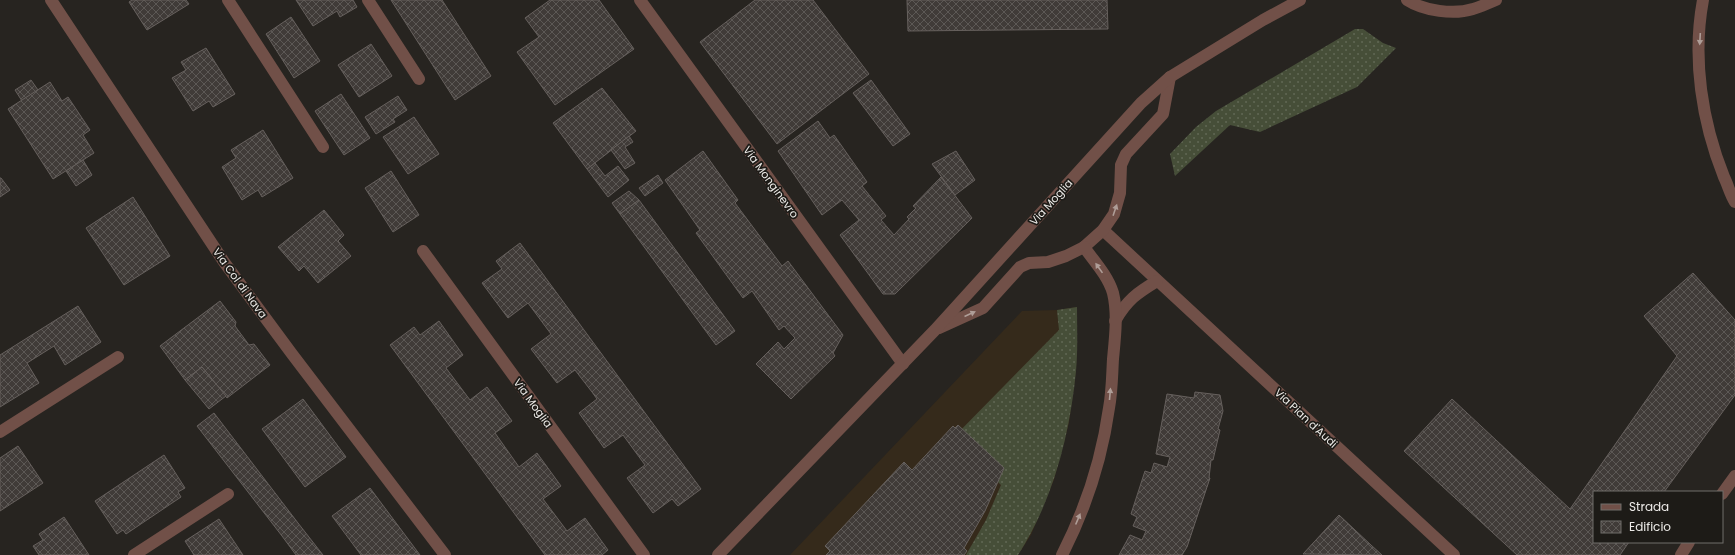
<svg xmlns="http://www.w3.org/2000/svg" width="1735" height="555" font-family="Poppins,sans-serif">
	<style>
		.education { fill: #352a1b }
		.grass { fill: url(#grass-dots) }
		.building { fill: url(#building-cross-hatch); stroke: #66605d }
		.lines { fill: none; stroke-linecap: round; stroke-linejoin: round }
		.minor { stroke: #715048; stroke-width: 12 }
		.oneway { fill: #af9e98 }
		.labels { text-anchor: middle; stroke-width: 3.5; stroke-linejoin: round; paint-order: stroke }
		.street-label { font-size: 11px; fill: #edebe8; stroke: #1d1b17 }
	</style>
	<defs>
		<pattern id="grass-dots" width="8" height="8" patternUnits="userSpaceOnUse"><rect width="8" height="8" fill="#464e38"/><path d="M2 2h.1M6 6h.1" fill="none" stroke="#616855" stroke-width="1.8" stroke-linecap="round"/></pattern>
		<pattern id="building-cross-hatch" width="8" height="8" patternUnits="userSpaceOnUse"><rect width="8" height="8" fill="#403b38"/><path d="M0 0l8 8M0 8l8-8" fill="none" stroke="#5c5855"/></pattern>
	</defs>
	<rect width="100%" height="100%" fill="#272420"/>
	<!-- education -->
	<path class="education" d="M1077,307L1076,370L1069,423L1054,480L1031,535L1018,555H790L1022,311L1057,310Z"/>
	<!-- grass -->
	<g class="grass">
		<path d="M1355,29H1363L1383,43L1396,48L1357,87L1260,132L1230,125L1175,176L1170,154L1196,127L1216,111Z"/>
		<path d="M1077,307C1077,328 1078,350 1076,371C1070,434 1053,501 1018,555H966L986,520L1001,485L953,438L1059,330L1057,310Z"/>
	</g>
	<!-- building -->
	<g class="building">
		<path d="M132,0H186L189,4L147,30L129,2Z"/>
		<path d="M296,0H353L357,7L340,17L337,11L313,26Z"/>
		<path d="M391,0H442L491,76L455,100Z"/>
		<path d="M550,0H599L634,49L555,105L517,52L539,37L525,18Z"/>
		<path d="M755,0H813L869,74L777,144L700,42Z"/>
		<path d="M907,0H1107L1108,29L908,31Z"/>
		<path d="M291,17L320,61L294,78L266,34Z"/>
		<path d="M371,44L392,76L359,97L338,65Z"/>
		<path d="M206,48L235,94L213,107L209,101L193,111L172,78L186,70L181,62Z"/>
		<path d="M31,80L38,90L22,101L15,90Z"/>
		<path d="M871,80L910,134L893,146L853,93Z"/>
		<path d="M50,82L62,101L68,97L90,130L83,135L94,153L53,179L8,109Z"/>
		<path d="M602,88L636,131L587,169L553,123Z"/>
		<path d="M341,94L370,138L344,155L315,111Z"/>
		<path d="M398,96L407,110L393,119L395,122L376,134L365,117Z"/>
		<path d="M414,117L439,154L408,174L383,137Z"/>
		<path d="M818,121L830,138L834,135L867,182L862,186L886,216L881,220L894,235L909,219L907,217L916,208L913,206L941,177L972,218L895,294H883L840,235L859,220L842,200L822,215L778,151Z"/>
		<path d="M263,130L293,178L262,197L258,190L242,200L222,167L236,158L231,150Z"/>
		<path d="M629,136L633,142L625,147L635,163L625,169L611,150Z"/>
		<path d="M703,151L738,200L735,203L782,266L788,261L843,335L833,353L835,356L791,399L756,364L778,342L784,349L795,338L784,326L779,330L752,291L743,298L696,233L700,230L665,180Z"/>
		<path d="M956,151L975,180L955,195L932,164Z"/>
		<path d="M83,160L92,175L76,186L66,171Z"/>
		<path d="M595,163L605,176L618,166L629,180L608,197L587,169Z"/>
		<path d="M391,171L419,215L393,232L365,188Z"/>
		<path d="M658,175L663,183L645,196L639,188Z"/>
		<path d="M0,178H1L10,190L0,197Z"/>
		<path d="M629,191L639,200L620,214L612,203Z"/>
		<path d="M133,197L170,256L124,285L86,228Z"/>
		<path d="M639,200L735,331L716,345L620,214Z"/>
		<path d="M324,210L344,235L338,241L351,256L318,283L304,266L299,271L278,247Z"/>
		<path d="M520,243L701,489L678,506L672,499L653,513L627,478L645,465L623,435L604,448L579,413L597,399L592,392L575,370L557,383L531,349L551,334L528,303L508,318L482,283L502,269L496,261Z"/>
		<path d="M1693,273L1735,320V395L1664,492H1594V542H1629L1620,555H1517L1404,451L1452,399L1570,509L1677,356L1644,316Z"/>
		<path d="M220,301L236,322L235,326L249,345L254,344L270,365L227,398L202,367L185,380L160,346Z"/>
		<path d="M78,306L101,342L65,365L54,346L27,363L39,383L0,407V355Z"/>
		<path d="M439,321L463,355L446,368L470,400L487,387L512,421L495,433L519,467L537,453L561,486L543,499L567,531L585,518L608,550L602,555H545L390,345L414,327L420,335Z"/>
		<path d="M202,367L226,396L209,409L185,380Z"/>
		<path d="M1195,392L1220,395L1223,411L1218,429L1220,430L1213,460H1211L1209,478H1210L1187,547L1182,555H1119L1130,535L1142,540L1146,531L1133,526L1137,517L1131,514L1145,471L1151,473L1154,463L1167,467L1170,457L1156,454L1167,394L1194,398Z"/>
		<path d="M303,399L346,457L305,487L262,429Z"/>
		<path d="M214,413L298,523L323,555H296L282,536L197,426Z"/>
		<path d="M958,425L1004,468L985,511L964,548L967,551L964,555H826L830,551L825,546L904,462L912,470L953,426L955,428Z"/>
		<path d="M18,446L43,483L0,511V458Z"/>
		<path d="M164,455L185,488L178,492L181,497L126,534L123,530L117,534L95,501Z"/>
		<path d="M370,488L420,555H361L332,516Z"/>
		<path d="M1339,515L1371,545L1382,555L1303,554Z"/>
		<path d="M64,517L89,555H39L33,546L43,540L39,534Z"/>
		<path d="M219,519L243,555H194L185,541Z"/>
	</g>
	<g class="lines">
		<!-- minor -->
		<g class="minor">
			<path d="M51,0L224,262L292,354L445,555"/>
			<path d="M228,0L323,147"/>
			<path d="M368,0L419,79"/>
			<path d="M640,0L903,364"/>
			<path d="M1407,0C1424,11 1454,15 1473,9C1481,7 1488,3 1496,0"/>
			<path d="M1703,0C1692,59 1702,122 1724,177C1728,185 1730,194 1735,202"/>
			<path d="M1103,230L1454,555"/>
			<path d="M423,251L644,555"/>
			<path d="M1115,321C1127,300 1137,293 1157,281"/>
			<path d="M939,328L983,308L1020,267L1029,263L1048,262L1066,256L1084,247L1103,230L1114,214L1120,193L1121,165L1126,154L1163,114L1170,77"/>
			<path d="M0,432L118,357"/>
			<path d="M1722,494L1735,476"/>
			<path d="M134,555L228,494"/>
			<path d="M718,555L935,330L1141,103L1170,77L1263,20L1300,0"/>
			<path d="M1062,555C1085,510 1102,458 1109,408C1112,392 1112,376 1113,359C1115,338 1118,314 1113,293C1108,276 1094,261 1084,247"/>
			<path d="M1681,555L1689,542"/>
		</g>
	</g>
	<!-- one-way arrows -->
	<defs><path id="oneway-solid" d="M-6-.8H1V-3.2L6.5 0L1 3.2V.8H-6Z"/></defs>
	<g class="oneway">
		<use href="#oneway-solid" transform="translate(1700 39) rotate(93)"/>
		<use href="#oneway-solid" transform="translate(1115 210) rotate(-71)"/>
		<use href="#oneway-solid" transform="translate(1099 268) rotate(-125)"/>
		<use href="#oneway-solid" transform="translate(970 314) rotate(-24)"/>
		<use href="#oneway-solid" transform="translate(1110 394) rotate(-85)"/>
		<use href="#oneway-solid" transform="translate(1078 519) rotate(-67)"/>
	</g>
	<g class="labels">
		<!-- street labels -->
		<g class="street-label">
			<text transform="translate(771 182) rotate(54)" y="4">Via Monginevro</text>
			<text transform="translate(1051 202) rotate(-48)" y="4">Via Moglia</text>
			<text transform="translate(240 283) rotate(54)" y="4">Via Col di Nava</text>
			<text transform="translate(533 403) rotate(54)" y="4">Via Moglia</text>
			<text transform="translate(1306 418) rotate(43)" y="4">Via Pian d'Audi</text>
		</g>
	</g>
	<!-- legend -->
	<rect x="1593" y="491" width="130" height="52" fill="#1d1b17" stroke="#706e6b"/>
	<rect x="1601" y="504" width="20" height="6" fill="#715048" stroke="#706e6b"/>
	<text x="1629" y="511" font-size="12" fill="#edebe8">Strada</text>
	<rect x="1601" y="521" width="20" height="12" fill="url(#building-cross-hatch)" stroke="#706e6b"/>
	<text x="1629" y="531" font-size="12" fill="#edebe8">Edificio</text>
</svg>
